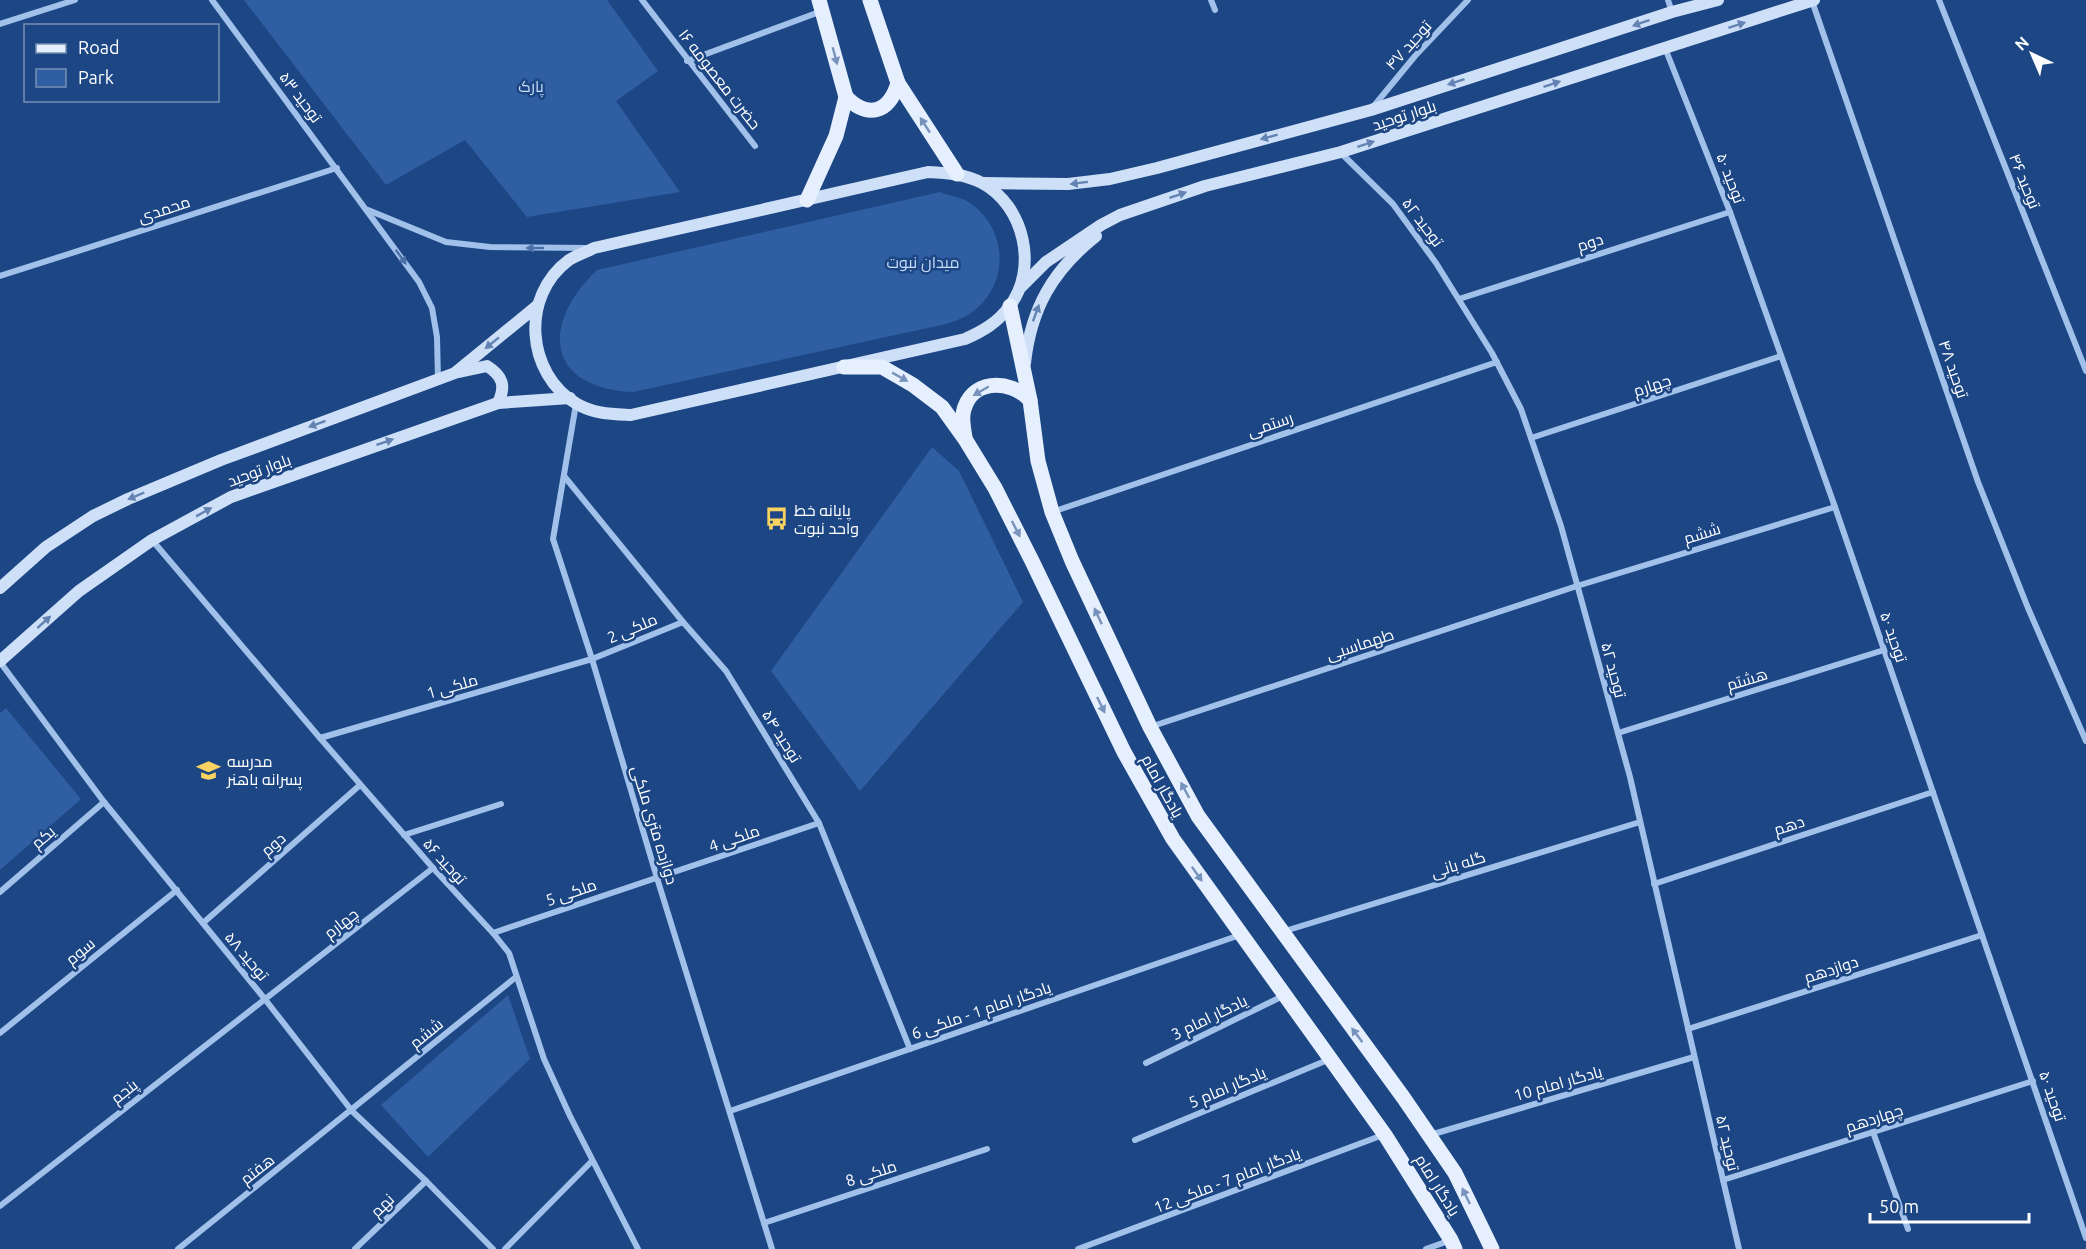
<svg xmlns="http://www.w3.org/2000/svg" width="2086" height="1249" font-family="Ubuntu,Cairo,sans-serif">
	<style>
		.green { fill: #2f5fa2 }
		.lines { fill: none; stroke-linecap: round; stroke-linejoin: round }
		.minor { stroke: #a2c1ea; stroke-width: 6 }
		.secondary { stroke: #cedff8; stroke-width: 12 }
		.primary { stroke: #e6effe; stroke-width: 15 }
		.oneway { fill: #6383b2 }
		.oneway2 { fill: #7792bb }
		.oneway3 { fill: #4b71a8 }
		.labels { text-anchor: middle; stroke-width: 5; stroke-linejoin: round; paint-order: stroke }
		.street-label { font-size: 16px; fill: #fff; stroke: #1c4684 }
		.park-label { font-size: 16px; fill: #c7dcf8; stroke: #1c4684 }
		.poi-label { font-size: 16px; fill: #fff; stroke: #1c4684; text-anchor: start }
	</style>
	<rect width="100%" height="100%" fill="#1c4684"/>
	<!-- green -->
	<g class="green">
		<path d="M244,0H607L658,71L616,101L680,192L527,217L465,140L386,185Z"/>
		<path d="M940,192C949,196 962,197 970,203C1007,228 1010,282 975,310C967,317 956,321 946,324L633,392C545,388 541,323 597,270Z"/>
		<path d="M932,447L959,471L1023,602L860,791L771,671Z"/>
		<path d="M6,708L81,799L0,870V713Z"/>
		<path d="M508,995L530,1059L428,1157L381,1105Z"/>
	</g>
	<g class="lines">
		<!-- minor -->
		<g class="minor">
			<path d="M212,0L419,282L432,308L437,337L438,380"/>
			<path d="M642,0L755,146"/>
			<path d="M1211,0L1215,10"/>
			<path d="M1668,0L1672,12"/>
			<path d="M1939,0L2086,371"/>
			<path d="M1812,1L1978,482L2028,608L2086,741"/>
			<path d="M0,24L75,0"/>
			<path d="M1665,48L1730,212L1835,507L2086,1238"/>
			<path d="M687,61L822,11"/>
			<path d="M1373,107L1415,56L1468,0"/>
			<path d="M1341,153L1393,204L1436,263L1492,353L1521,409L1561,526L1630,777L1739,1249"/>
			<path d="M368,210L446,242L490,247L588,248"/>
			<path d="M0,276L337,168"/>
			<path d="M1459,299L1730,212"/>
			<path d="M576,404L553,539L592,659L657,878L772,1249"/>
			<path d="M1531,438L1781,356"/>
			<path d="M564,476L683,622L726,671L819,823L910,1049"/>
			<path d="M1052,512L1497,362"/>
			<path d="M152,540L320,738L433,868L493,933L509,953L544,1059L570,1116L638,1249"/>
			<path d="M0,662L104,802L264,998L352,1111L426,1181L493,1249"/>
			<path d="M1150,727L1577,586L1835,507"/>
			<path d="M1618,733L1884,650"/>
			<path d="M320,738L592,659L683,622"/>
			<path d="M404,835L501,804"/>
			<path d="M1654,884L1933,792"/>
			<path d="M0,892L104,802"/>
			<path d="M203,923L360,785"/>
			<path d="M1285,931L1640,822"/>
			<path d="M493,933L819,823"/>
			<path d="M1688,1029L1982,935"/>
			<path d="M0,1033L177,890"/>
			<path d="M1146,1063L1283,996"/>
			<path d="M730,1111L1240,935"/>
			<path d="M1873,1132L1908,1229"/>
			<path d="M1430,1135L1694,1057"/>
			<path d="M1135,1140L1330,1059"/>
			<path d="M1723,1180L2033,1081"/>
			<path d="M0,1206L433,868"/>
			<path d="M764,1223L987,1149"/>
			<path d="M178,1249L516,977"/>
			<path d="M355,1249L426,1181"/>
			<path d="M505,1249L592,1161"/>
			<path d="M1078,1249L1383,1135"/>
			<path d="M1426,1249L1451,1240"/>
		</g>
		<!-- secondary -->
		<g class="secondary">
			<path d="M928,172C947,173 965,174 982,183C1024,205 1039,269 1009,307C997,323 983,331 965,339L631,415C612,414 594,414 577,404C526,374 520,296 569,260C577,255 586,252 594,248Z"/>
			<path d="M983,183L1068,184L1110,179L1157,168L1371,110L1672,12L1718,0"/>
			<path d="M1021,287L1046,262L1101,225L1120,215L1205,186L1341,152L1814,0"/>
			<path d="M1025,363C1031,309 1052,271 1096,236"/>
			<path d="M459,372L487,366C503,376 506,386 498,403"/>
			<path d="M0,588L46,547L93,516L128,499L221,460L455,373L537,306"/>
			<path d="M0,661L79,591L152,540L231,497L498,403L570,398"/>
		</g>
		<!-- primary -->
		<g class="primary">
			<path d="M870,0L898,83L957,174"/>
			<path d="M846,97C868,119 889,113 898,83"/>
			<path d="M807,200L836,136L846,97L819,0"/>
			<path d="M1010,306L1030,400L1038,461L1052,512L1072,561L1150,727L1198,816L1403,1097L1455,1173L1492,1249"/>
			<path d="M844,367H882L913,385L942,407L965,439L995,488L1032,561L1124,752L1173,839L1385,1135L1451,1240L1455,1249"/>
			<path d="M965,438C964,430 962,422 963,414C969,379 1009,378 1030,400"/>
		</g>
	</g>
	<!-- one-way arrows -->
	<defs><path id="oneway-solid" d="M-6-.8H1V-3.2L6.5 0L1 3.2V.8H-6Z" transform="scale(1.5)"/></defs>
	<g class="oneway">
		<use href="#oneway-solid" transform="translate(1641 23) rotate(161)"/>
		<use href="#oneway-solid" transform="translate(1737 25) rotate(-18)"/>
		<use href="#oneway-solid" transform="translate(1456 82) rotate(162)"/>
		<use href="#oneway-solid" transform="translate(1552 84) rotate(-18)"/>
		<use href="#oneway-solid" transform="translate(1269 137) rotate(165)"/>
		<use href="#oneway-solid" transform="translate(1366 144) rotate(-18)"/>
		<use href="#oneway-solid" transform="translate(1079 183) rotate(173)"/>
		<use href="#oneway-solid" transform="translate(1178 195) rotate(-19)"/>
		<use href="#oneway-solid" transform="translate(1036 313) rotate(-70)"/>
		<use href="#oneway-solid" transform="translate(492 343) rotate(141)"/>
		<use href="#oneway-solid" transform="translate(317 424) rotate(160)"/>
		<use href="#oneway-solid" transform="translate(385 442) rotate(-19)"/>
		<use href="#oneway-solid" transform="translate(136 496) rotate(157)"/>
		<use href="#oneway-solid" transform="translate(204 512) rotate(-29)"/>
		<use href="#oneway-solid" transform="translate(44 622) rotate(-42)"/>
	</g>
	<g class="oneway2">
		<use href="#oneway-solid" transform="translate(835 56) rotate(75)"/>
		<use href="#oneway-solid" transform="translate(925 125) rotate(-123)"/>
		<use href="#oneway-solid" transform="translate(900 377) rotate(29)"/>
		<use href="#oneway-solid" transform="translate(981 391) rotate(150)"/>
		<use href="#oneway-solid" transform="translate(1016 529) rotate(63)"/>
		<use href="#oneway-solid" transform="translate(1098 616) rotate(-115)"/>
		<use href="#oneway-solid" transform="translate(1101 705) rotate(64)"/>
		<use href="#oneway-solid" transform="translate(1185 790) rotate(-118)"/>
		<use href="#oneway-solid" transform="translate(1197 874) rotate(55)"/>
		<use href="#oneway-solid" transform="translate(1357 1035) rotate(-127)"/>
		<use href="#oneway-solid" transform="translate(1466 1196) rotate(-116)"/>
	</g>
	<g class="oneway3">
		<use href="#oneway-solid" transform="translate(535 248) rotate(-180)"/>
		<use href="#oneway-solid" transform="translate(401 257) rotate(54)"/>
	</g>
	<!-- icons -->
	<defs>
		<symbol id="bus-bare" viewBox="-9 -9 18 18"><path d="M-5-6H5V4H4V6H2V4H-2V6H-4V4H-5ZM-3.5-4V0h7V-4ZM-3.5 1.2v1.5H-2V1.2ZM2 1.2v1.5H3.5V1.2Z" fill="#fbd360" stroke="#1c4684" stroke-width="2.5" paint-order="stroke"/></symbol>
		<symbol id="school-bare" viewBox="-9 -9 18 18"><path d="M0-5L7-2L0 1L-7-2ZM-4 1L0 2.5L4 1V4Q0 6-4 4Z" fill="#fbd360" stroke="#1c4684" stroke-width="2.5" paint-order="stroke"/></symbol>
	</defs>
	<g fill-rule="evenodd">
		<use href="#bus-bare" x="760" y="502" width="33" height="33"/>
		<use href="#school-bare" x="192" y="754" width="33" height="33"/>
	</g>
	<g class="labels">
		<!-- street labels -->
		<g class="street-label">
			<text transform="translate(1408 45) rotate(-48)" y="6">توحید ۴۷</text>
			<text transform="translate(720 79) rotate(52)" y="6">حضرت معصومه ۱۶</text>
			<text transform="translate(301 97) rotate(53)" y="6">توحید ۵۳</text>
			<text transform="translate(1404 115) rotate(-18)" y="6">بلوار توحید</text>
			<text transform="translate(1731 178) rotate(69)" y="6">توحید ۵۰</text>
			<text transform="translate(2025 181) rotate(68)" y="6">توحید ۴۶</text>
			<text transform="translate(164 209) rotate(-18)" y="6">محمدی</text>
			<text transform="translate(1423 222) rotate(53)" y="6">توحید ۵۲</text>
			<text transform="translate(1590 242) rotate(-18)" y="6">دوم</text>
			<text transform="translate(1954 369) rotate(71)" y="6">توحید ۴۸</text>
			<text transform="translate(1652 385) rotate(-18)" y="6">چهارم</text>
			<text transform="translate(1270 424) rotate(-19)" y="6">رستمی</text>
			<text transform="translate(259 470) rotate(-20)" y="6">بلوار توحید</text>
			<text transform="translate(1702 533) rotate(-17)" y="6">ششم</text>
			<text transform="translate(632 628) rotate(-23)" y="6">ملکی 2</text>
			<text transform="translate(1894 637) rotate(71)" y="6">توحید ۵۰</text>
			<text transform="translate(1360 644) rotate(-18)" y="6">طهماسبی</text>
			<text transform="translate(1614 670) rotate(75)" y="6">توحید ۵۲</text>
			<text transform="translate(1747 679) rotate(-17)" y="6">هشتم</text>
			<text transform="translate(452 686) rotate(-16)" y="6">ملکی 1</text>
			<text transform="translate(782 736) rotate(58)" y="6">توحید ۵۴</text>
			<text transform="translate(1163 786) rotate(61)" y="6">یادگار امام</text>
			<text transform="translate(655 825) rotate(73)" y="6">دوازده متری ملکی</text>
			<text transform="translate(1789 825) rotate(-18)" y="6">دهم</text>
			<text transform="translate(43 837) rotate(-41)" y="6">یکم</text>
			<text transform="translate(734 838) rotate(-19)" y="6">ملکی 4</text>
			<text transform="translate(273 844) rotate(-41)" y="6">دوم</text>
			<text transform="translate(445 861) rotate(48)" y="6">توحید ۵۶</text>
			<text transform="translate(1458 864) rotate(-17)" y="6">گله بانی</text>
			<text transform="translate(571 892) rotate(-19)" y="6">ملکی 5</text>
			<text transform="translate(341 923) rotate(-38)" y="6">چهارم</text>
			<text transform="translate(80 951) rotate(-39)" y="6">سوم</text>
			<text transform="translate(247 956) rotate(50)" y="6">توحید ۵۸</text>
			<text transform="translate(1831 969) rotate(-18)" y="6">دوازدهم</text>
			<text transform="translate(981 1010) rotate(-19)" y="6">یادگار امام 1 - ملکی 6</text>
			<text transform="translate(1209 1017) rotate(-26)" y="6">یادگار امام 3</text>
			<text transform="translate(426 1033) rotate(-39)" y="6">ششم</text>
			<text transform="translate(1558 1083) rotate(-16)" y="6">یادگار امام 10</text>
			<text transform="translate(1227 1087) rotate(-23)" y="6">یادگار امام 5</text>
			<text transform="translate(124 1091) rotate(-38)" y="6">پنجم</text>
			<text transform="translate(2053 1096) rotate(71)" y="6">توحید ۵۰</text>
			<text transform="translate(1874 1118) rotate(-18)" y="6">چهاردهم</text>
			<text transform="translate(1728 1143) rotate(77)" y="6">توحید ۵۲</text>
			<text transform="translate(257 1169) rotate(-38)" y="6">هفتم</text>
			<text transform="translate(871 1173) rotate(-18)" y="6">ملکی 8</text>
			<text transform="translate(1227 1180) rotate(-21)" y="6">یادگار امام 7 - ملکی 12</text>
			<text transform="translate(1438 1185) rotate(58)" y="6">یادگار امام</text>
			<text transform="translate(382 1205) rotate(-44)" y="6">نهم</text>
		</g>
		<!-- park labels -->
		<g class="park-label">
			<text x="531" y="92">پارک</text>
			<text x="923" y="268">میدان نبوت</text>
		</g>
		<!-- poi labels -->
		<g class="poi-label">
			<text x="794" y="516">پایانه خط<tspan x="794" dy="18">واحد نبوت</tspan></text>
			<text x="227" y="767">مدرسه<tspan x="227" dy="18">پسرانه باهنر</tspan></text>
		</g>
	</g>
	<!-- legend -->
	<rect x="24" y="24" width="195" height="78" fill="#1c4684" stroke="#7790b5" stroke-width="1.5"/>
	<rect x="36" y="44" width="30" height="9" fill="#e6effe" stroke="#7790b5" stroke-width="1.5"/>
	<text x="78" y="54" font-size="18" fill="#ffffff">Road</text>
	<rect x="36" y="69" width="30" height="18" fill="#2f5fa2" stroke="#7790b5" stroke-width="1.5"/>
	<text x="78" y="84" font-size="18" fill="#ffffff">Park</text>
	<!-- north arrow -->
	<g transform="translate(2032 54) rotate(316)" stroke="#1c4684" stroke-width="4.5" paint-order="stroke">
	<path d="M0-4.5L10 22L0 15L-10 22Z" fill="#ffffff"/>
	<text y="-9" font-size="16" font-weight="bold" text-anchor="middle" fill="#ffffff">N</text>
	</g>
	<!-- scale -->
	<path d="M1870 1213v9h159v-9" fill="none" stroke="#ffffff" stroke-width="3"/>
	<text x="1879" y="1213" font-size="18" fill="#ffffff" stroke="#1c4684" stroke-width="4.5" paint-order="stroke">50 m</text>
</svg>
